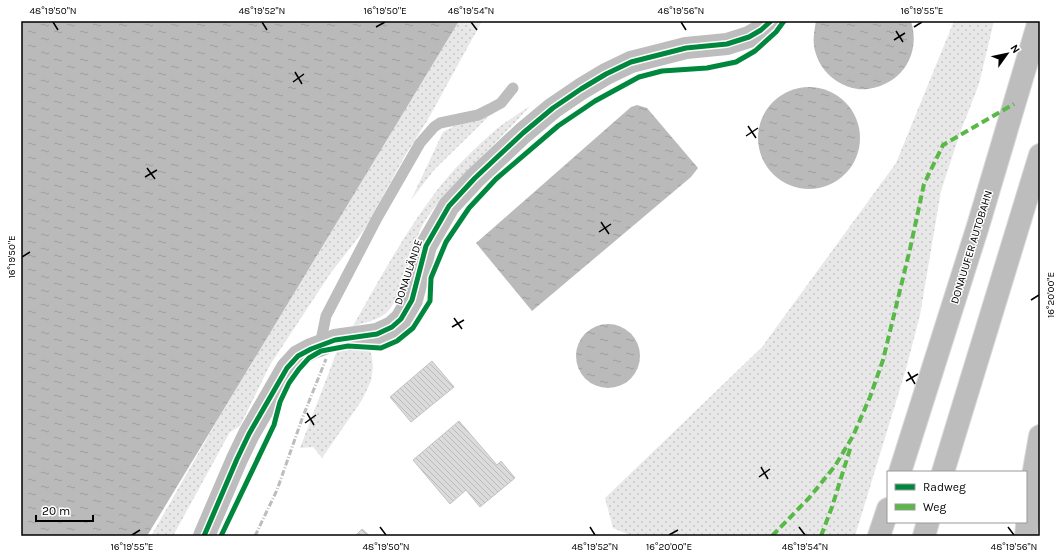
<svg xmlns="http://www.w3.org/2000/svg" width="1061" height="557" font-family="Karla,sans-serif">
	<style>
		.grass { fill: url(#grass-dots) }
		.water { fill: url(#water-ripples) }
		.building { fill: url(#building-back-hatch); stroke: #c3c3c3 }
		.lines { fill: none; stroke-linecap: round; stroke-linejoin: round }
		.motorway-casing { stroke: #dbdbdb; stroke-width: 24 }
		.service { stroke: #bdbdbd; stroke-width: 11 }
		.minor { stroke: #bdbdbd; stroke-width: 22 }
		.motorway { stroke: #bdbdbd; stroke-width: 22 }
		.rail { stroke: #bdbdbd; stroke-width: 3; stroke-dasharray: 6 2 1 2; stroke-linecap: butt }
		.quiet { stroke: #58b947; stroke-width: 4; stroke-dasharray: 8 4; stroke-linecap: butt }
		.cycleway-casing { stroke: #fff; stroke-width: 8 }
		.cycleway { stroke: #00873e; stroke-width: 5 }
		.ticks { fill: none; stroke: #000; stroke-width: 1.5 }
		.labels { text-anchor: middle; stroke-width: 3; stroke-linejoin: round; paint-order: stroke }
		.street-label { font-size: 11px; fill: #000; stroke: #fff }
		.neatline { fill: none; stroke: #000; stroke-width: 1.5 }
		.ticks-label { font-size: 10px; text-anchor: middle; fill: #000 }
	</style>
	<defs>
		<pattern id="grass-dots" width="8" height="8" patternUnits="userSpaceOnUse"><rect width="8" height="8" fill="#e8e8e8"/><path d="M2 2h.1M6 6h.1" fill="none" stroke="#c5c5c5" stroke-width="1.8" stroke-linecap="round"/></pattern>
		<pattern id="water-ripples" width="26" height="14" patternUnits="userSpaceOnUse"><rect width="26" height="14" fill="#bababa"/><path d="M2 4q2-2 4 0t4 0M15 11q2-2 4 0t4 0" fill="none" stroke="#9e9e9e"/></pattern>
		<pattern id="building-back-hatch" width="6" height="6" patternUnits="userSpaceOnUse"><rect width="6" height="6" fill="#dbdbdb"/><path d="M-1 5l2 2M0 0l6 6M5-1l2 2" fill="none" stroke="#bababa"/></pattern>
	</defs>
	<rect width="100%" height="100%" fill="#fff"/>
	<!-- grass -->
	<g class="grass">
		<path d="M459,21H482L427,121L406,154L364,230L330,274L270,365L240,426L230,432L173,536H151L221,414Z"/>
		<path d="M954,21H994L979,84L960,133L941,191L920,315L906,369L855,536H632L613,528L605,498L762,347L896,163Z"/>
		<path d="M530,106C508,131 485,153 462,176C448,191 432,208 422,226C419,233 415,241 413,248C407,265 399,304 385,314C375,321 364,323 353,326C379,280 404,234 435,193C451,171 472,151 492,133C503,123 517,115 530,106Z"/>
		<path d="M488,117L434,170L411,200L443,132L458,124Z"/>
		<path d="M348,349L364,350L371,352L373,366L371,381L362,400L322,458L313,447L300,448L337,351Z"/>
	</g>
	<!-- water -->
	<g class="water">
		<path d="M21,21H459L147,536H21Z"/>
		<path d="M816,21H911C921,53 903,84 868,89C846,92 822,75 816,54C812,43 814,32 816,21Z"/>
		<circle cx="809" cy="138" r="51"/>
		<path d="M637,105L647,108L698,168L691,177L532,311L476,243L631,107Z"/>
		<circle cx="608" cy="356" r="32"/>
	</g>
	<!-- building -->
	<g class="building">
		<path d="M432,361L454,387L411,422L390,397Z"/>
		<path d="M459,421L497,465L501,461L515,478L480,507L466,490L450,504L413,460Z"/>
		<path d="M362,529L370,536H355Z"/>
	</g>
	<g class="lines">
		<defs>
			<g id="motorway">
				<path d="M900,472L978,226L1039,21"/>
				<path d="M943,472L1040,155"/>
				<path d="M879,536L888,509"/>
				<path d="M924,536L928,522"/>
				<path d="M1026,536L1030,493L1040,436"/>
			</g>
		</defs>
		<!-- motorway casing -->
		<use href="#motorway" class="motorway-casing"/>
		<!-- service -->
		<path class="service" d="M320,345L326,316L377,218L420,143L434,127L440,123L478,115L490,109L501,103L513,88"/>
		<!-- minor -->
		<path class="minor" d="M204,536L237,459L249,434L287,368L298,356L311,349L335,340L377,334L392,327L401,319L412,300L426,246L449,206L475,178L523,133L553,108L581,89L606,74L631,62L686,48L727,44L749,37L761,30L771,21"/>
		<!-- motorway -->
		<use href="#motorway" class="motorway"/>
		<!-- rail -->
		<path class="rail" d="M255,536L277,490L302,419L326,359"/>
		<!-- quiet -->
		<g class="quiet">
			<path d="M772,536L809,498L835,466L853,436L870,397L883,360L910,249L924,184L943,145L1014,104"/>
			<path d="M821,536L832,507L851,446"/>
		</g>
		<defs>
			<g id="cycleway">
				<path d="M204,536L237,459L249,434L287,368L298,356L311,349L335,340L377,334L392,327L401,319L412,300L426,246L449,206L475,178L523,133L553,108L581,89L606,74L631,62L686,48L727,44L749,37L761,30L771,21"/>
				<path d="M221,536L274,425L280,402L289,383L299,369L309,358L321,351L348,346L381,348L397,341L413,328L430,301L431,278L446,242L469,208L496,179L558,126L595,101L639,77L662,71L707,68L736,62L755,51L776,32L784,21"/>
			</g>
		</defs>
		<!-- cycleway casing -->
		<use href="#cycleway" class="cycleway-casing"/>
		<!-- cycleway -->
		<use href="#cycleway" class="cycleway"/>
	</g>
	<!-- ticks -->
	<path class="ticks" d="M53,22L58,30M262,22L267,30M471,22L477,30M681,22L686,30M376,27L385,22M914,27L922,22M896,31L903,42M894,40L905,33M295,72L302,84M293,82L304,74M748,126L756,138M746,136L758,128M147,168L155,179M145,177L157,170M601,222L609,234M599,232L611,224M22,257L30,252M1031,300L1039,295M454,318L462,329M452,327L464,320M908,372L915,384M906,381L918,374M307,413L314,425M305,423L316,415M761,467L768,479M759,477L770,469M380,527L386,535M590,527L595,535M799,527L805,535M1008,527L1014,535M132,535L140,530M669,535L678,530"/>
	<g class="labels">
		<!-- street labels -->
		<g class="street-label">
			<text transform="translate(971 247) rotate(-73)" y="4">DONAUUFER AUTOBAHN</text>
			<text transform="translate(408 272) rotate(-72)" y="4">DONAULÄNDE</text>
		</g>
	</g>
	<!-- border -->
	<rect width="1061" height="557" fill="none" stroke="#ffffff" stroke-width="44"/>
	<!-- legend -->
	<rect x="887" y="471" width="140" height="52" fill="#ffffff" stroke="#999999"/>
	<rect x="895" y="484" width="20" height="6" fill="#00873e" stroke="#999999"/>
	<text x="923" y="491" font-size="12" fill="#000000">Radweg</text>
	<rect x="895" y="504" width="20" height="6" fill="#58b947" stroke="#999999"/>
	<text x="923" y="511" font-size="12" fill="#000000">Weg</text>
	<!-- north arrow -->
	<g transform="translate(1007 54) rotate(57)" stroke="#ffffff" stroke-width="3" paint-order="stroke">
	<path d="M0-3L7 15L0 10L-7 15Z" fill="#000000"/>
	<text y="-6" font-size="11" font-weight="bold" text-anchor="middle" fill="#000000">N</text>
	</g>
	<!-- scale -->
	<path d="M36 515v6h57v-6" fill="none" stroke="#000000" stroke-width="2"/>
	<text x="42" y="515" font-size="12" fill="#000000" stroke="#ffffff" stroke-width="3" paint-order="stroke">20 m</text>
	<rect x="22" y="22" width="1017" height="513" class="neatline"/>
	<g class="ticks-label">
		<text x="53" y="14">48°19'50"N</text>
		<text x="262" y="14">48°19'52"N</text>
		<text x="385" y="14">16°19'50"E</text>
		<text x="471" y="14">48°19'54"N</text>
		<text x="681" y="14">48°19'56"N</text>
		<text x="922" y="14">16°19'55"E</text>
		<text transform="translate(11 257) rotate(-90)" y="4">16°19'50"E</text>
		<text transform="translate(1050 295) rotate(-90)" y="4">16°20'00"E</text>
		<text x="132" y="550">16°19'55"E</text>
		<text x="386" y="550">48°19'50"N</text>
		<text x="595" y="550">48°19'52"N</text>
		<text x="669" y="550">16°20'00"E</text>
		<text x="805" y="550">48°19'54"N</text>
		<text x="1014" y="550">48°19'56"N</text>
	</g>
</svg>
